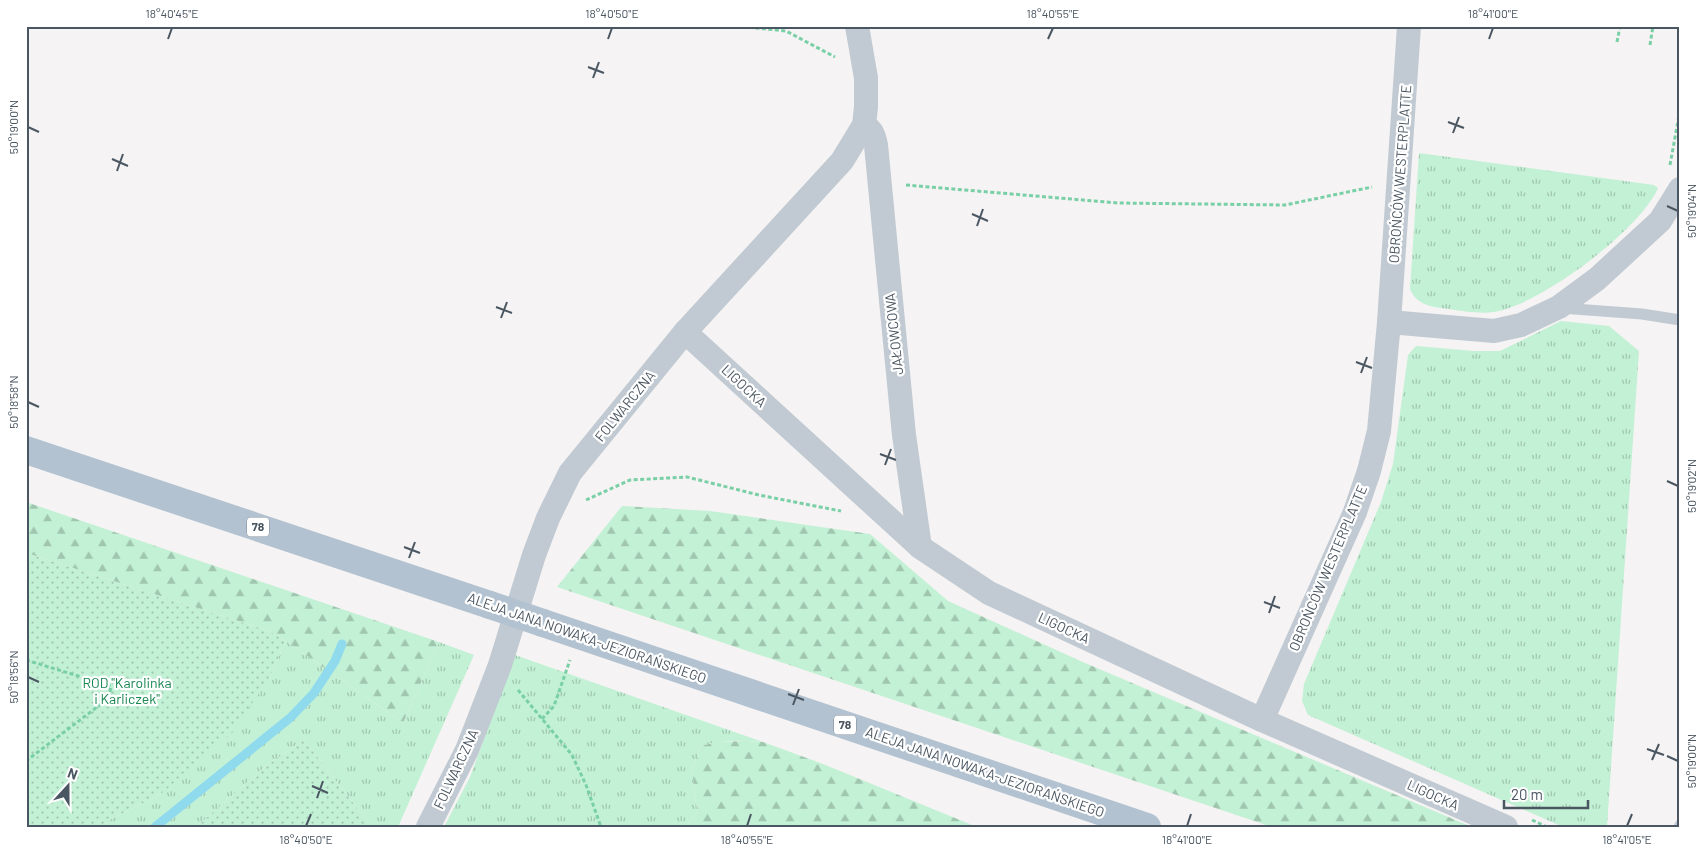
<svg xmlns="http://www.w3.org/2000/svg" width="1706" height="853" font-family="Barlow,sans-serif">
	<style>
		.grass { fill: url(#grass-tufts) }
		.forest { fill: url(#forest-firs) }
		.garden { fill: url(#garden-dots) }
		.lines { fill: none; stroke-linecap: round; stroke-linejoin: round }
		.stream { stroke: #90daee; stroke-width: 9 }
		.path { stroke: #7ad0a6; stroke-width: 3; stroke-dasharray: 4 2.5; stroke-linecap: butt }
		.service { stroke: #c1cad2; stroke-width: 11 }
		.minor { stroke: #c1cad2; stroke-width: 24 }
		.primary { stroke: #b3c2d1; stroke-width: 28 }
		.primary-bridge { stroke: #b3c2d1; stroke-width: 28 }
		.ticks { fill: none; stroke: #4a5661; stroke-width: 2 }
		.labels { text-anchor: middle; stroke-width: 4.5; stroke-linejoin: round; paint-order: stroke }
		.shield { fill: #fff; stroke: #808990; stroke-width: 1 }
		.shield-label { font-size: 12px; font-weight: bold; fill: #4a5661 }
		.street-label { font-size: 14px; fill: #4a5661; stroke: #fff }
		.park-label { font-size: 14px; fill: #17864f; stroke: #fff }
		.neatline { fill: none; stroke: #4a5661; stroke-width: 2 }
		.ticks-label { font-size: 12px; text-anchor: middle; fill: #4a5661 }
	</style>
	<defs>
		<pattern id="grass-tufts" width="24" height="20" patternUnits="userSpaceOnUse" patternTransform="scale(1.25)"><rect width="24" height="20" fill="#c3f1d5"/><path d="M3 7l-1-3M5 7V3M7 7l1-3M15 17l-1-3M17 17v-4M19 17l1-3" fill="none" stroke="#a0c6b0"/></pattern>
		<pattern id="forest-firs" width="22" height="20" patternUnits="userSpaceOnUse" patternTransform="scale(1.25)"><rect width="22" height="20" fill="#c3f1d5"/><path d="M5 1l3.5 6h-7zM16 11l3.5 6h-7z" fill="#a0c6b0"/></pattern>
		<pattern id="garden-dots" width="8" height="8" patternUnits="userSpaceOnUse" patternTransform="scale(1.25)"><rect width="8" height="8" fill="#c3f1d5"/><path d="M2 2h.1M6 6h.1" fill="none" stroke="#a0c6b0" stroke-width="1.8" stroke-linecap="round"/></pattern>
	</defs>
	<rect width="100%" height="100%" fill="#f5f3f3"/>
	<!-- grass -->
	<g class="grass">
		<path d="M1419,153L1654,185L1658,188C1640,230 1539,306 1493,312C1480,314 1462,311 1448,309C1432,307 1416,305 1410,289Z"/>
		<path d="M1561,321L1609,326L1639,351L1607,827H1563L1308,715L1302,701L1304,684L1381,502L1393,464L1408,355L1416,346L1474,351H1500Z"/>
		<path d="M286,641L403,723L439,642L474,655L398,827H372L304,740L266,766L196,827H102L111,819L161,794L270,677Z"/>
		<path d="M515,655L763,742C742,740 721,740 701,746L692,769L697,812L686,827H444L470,777Z"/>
	</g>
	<!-- forest -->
	<g class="forest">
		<path d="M26,502L439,642L403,723L286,641L269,631L26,553Z"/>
		<path d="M622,506L710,511L870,534L948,601L1085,663L1472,827H1272L557,587Z"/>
		<path d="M746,741L763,742L823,764L977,827H686L697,812L692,769L701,746L716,742Z"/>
	</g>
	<!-- garden -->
	<g class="garden">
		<path d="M26,553L269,631L286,641L270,677L233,732L161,794L111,819L102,827H26Z"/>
		<path d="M304,740L372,827H196L266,766Z"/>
	</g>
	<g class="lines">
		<!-- stream -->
		<path class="stream" d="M155,827L290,718L314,693L335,661L342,644"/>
		<!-- path -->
		<g class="path">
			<path d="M736,26L786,31L835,57"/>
			<path d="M1617,42L1620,26"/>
			<path d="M1650,45L1653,26"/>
			<path d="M1670,165L1680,110"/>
			<path d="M906,185L1118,203L1285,205L1372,187"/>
			<path d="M586,500L630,480L687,477L759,495L841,511"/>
			<path d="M26,660L111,686L109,698L26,761"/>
			<path d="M518,690L572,755L586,785L601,827"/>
			<path d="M542,719L554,706L570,660"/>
			<path d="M1532,820L1547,827"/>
		</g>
		<!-- service -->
		<g class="service">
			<path d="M1561,308L1642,314L1680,320"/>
			<path d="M1679,827L1680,825"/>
		</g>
		<!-- minor -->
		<g class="minor">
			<path d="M864,125C872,130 874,135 876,145L904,435L920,547"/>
			<path d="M1389,322L1494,331L1521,325L1559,307L1597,279L1660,221L1680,189"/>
			<path d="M685,332L920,547L989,593L1262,720L1506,827"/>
			<path d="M1262,720L1355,512L1369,471L1379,431L1389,322L1409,26"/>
			<path d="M428,827L467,750L500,665L534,555L548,518L570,473L685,332L842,161L864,125L866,107V78L857,26"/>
		</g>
		<!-- primary -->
		<g class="primary">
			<path d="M26,450L490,605"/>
			<path d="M543,623L1147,827"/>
		</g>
		<!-- primary-bridge -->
		<path class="primary-bridge" d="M490,605L543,623"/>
	</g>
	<!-- ticks -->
	<path class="ticks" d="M168,39L172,28M608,39L612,28M1048,39L1053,28M1489,39L1493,28M588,67L604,73M593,78L599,62M1448,122L1464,128M28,127L39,132M1453,133L1459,117M112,159L128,166M117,171L123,154M1667,206L1678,211M972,214L988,221M977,226L983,209M496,307L512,313M501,318L507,302M1356,362L1372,368M1361,373L1367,357M28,402L39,407M880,454L896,460M885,465L891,449M1667,481L1678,486M404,547L420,553M409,558L415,542M1264,602L1280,608M1269,613L1275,596M28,677L39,682M788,694L804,700M793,705L799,689M1647,749L1664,755M1667,756L1678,761M1652,760L1659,744M312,786L328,793M317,798L323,781M306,826L311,814M747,826L751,814M1187,826L1191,814M1627,826L1632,814"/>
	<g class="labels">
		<!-- shield labels -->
		<g class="shield">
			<rect x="247" y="517.5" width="22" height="19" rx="4"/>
			<rect x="834" y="715.5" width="22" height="19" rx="4"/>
		</g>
		<g class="shield-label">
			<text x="258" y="531">78</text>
			<text x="845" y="729">78</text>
		</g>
		<!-- street labels -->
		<g class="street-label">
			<text transform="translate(1400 174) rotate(-86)" y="5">OBROŃCÓW WESTERPLATTE</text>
			<text transform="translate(894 334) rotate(-96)" y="5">JAŁOWCOWA</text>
			<text transform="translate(744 386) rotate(43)" y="5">LIGOCKA</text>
			<text transform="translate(625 406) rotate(-51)" y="5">FOLWARCZNA</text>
			<text transform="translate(1328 568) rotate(-67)" y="5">OBROŃCÓW WESTERPLATTE</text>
			<text transform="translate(1064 628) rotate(25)" y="5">LIGOCKA</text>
			<text transform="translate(587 638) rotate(19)" y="5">ALEJA JANA NOWAKA-JEZIORAŃSKIEGO</text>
			<text transform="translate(456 769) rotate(-65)" y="5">FOLWARCZNA</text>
			<text transform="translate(985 772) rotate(19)" y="5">ALEJA JANA NOWAKA-JEZIORAŃSKIEGO</text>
			<text transform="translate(1433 795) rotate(24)" y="5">LIGOCKA</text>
		</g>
		<!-- park labels -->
		<g class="park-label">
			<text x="127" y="688">ROD "Karolinka<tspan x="127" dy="16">i Karliczek"</tspan></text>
		</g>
	</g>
	<!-- border -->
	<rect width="1706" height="853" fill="none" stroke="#ffffff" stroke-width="55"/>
	<!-- north arrow -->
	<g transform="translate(68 786) rotate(21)" stroke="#ffffff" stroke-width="4" paint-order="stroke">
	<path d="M0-4L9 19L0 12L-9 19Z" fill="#4a5661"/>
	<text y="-8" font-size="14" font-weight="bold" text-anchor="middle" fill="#4a5661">N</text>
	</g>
	<!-- scale -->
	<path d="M1504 800v8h84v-8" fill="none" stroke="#4a5661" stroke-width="2.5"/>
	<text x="1511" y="800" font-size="15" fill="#4a5661" stroke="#ffffff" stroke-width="4" paint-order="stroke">20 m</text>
	<rect x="28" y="28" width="1650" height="798" class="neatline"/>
	<g class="ticks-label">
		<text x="172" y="18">18°40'45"E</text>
		<text x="612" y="18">18°40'50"E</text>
		<text x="1053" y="18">18°40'55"E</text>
		<text x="1493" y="18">18°41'00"E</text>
		<text transform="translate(14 127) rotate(-90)" y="4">50°19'00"N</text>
		<text transform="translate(1692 211) rotate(-90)" y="4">50°19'04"N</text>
		<text transform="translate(14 402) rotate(-90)" y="4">50°18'58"N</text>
		<text transform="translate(1692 486) rotate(-90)" y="4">50°19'02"N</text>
		<text transform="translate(14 677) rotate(-90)" y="4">50°18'56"N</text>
		<text transform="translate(1692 761) rotate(-90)" y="4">50°19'00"N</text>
		<text x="306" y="844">18°40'50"E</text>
		<text x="747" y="844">18°40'55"E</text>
		<text x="1187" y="844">18°41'00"E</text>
		<text x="1627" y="844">18°41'05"E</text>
	</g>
</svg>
